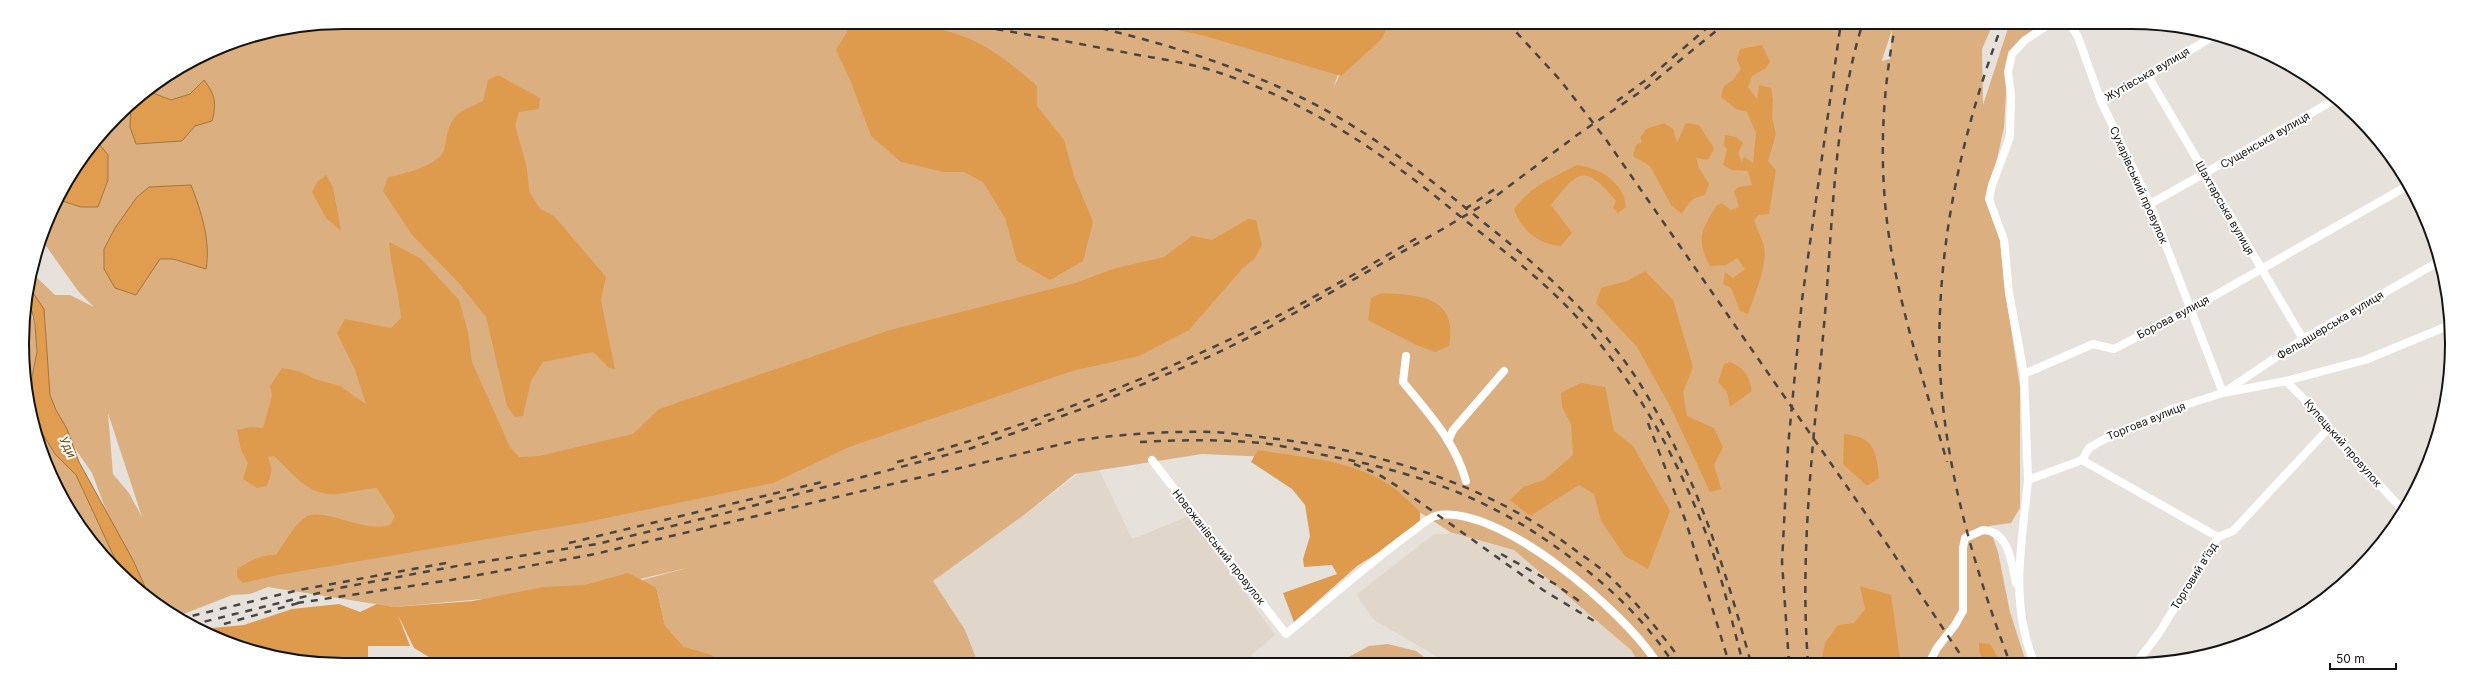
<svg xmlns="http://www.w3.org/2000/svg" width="2474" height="687" font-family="Inter,sans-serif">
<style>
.built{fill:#e1d6ca}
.green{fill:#dcaf80;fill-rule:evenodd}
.forest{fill:#de9b4e}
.water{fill:#e09d50;stroke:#a4743e}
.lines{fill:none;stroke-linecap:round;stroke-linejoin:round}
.street{stroke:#fff;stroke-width:8}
.rail{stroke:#484542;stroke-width:2.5;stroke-dasharray:7 7;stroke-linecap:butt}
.labels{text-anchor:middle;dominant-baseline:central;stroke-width:4;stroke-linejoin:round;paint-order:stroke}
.street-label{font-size:11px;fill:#171513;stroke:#fff}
.water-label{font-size:12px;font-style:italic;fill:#76490e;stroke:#fff}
.rim{fill:none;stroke:#171513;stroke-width:2}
</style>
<rect width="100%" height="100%" fill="#e7e1db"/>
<g class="built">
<polygon points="1095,461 1132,539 1189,516 1275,635 1241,664 972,664 976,658 931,579 1024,515"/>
<polygon points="1456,528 1514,550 1575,595 1631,650 1639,663 1448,663 1374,620 1356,595 1434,534 1446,534"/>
</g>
<g class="green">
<path d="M344,22H1169L1343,58L1334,87L1339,76L1382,39L1390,22H1994L1982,49L1983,105L2010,22H2043L2021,39L2008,60L2004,127L1989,196L1999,231L2007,303L2020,387V508L2011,523L1989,526L1998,552L2010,612L2026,662L1639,663L1631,650L1514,550L1450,532L1392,494L1271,457L1202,454L1075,474L1024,515L933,581L965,630L976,658L972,664H709L684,647L665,625L656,587L642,580L691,567L602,588L394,607L268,587L250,594L232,595L176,617L150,599L121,550L92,473L52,415L39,311L28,291L31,272L55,295H70L94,307L78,291L41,239L55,201L89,148L131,102L221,46L281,28ZM1892,30L1890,59L1882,61V60ZM108,413L142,517L129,493L113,474Z"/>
<polygon points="26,302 35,325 37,352 32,377 33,409 39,428 55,454 76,475 126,579 88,539 55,485 33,427 23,322"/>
<polygon points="1388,644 1416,651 1432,663 1320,664 1345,659 1369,646"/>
</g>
<g class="forest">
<polygon points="1142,22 1390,22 1382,39 1341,76 1205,36"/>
<path d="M883,24C905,27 930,26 951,32C984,41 1012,64 1037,86V106L1064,140L1074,176L1093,222L1083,261L1050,280L1017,261L1005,218L983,182L964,172H944L901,162L871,136L851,82L836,50L851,25Z"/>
<path d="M1762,45L1770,62L1766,68L1752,76L1748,87L1757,99L1759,85L1771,88L1773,100L1772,118L1776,134L1768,161L1776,170L1769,214L1759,215L1754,220C1756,227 1763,241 1764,246C1768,265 1754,296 1748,314L1740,311L1731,288L1723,284L1725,272L1733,278L1745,269L1737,258L1726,265L1710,266C1695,239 1702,230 1716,206L1722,203L1731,210L1739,207L1734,191L1738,187L1752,185L1748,171L1732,170L1723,165L1727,149L1724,146L1725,135L1736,137L1743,143L1738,153L1742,162L1744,157L1753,163L1756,133L1747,112L1736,109L1721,97L1724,86L1733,80L1741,69L1737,60L1740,49Z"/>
<path d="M498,75L540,98L539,109L519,112L515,125L527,168L529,191L540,209L554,216L606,277L601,300L615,369L609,368L593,352L543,362L531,381L523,416L515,417L507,406L486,317L458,282L412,235L383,191L388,177C402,175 439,165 444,150C447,139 447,125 456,116C463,109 475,105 483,101L488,80Z"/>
<path d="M1664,123L1673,129L1677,143L1686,123L1699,125L1714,148L1708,160L1696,158L1699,168L1709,184L1705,195C1692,197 1688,203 1682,214L1671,205L1650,166L1633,156L1636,145L1642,142L1640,138L1646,129Z"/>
<path d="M1577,165C1600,168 1624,182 1626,207L1618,213L1613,208L1616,201C1585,163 1578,170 1551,205L1572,233L1561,246C1539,245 1521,230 1514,209C1533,184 1551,179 1577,165Z"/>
<polygon points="326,175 333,187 341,231 326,218 312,192 317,182"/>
<path d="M1248,219L1256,220L1262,245L1255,258L1243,268L1189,330L1139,356L1072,371L849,447L773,483L587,522L278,575L243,583L237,577V569C250,561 261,554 276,555C284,544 293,527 304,518C322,505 363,534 390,525L395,516L377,488C364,489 351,492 338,494C309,497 293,474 274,456L268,457L272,470L267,486L257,488L243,479L248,463L241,450L237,430L250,427L263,428L272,396L270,386L282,368L298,371L318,380L340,386L366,404L355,370L337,333L345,319L391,328L401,318C399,292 391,268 389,242L420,258L459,300L468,332L472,362L510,447L519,457L539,456L633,434L659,409L890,330L1075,283L1116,268L1164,257L1192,236L1212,240Z"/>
<polygon points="1645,271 1673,300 1693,367 1683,392 1687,416 1714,428 1723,447 1714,465 1721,489 1710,492 1671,408 1637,347 1596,303 1601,288 1627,281"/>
<path d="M1381,293C1418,295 1459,296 1449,346L1435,352L1414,344L1368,320L1371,298Z"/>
<path d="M1730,362C1745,369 1749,375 1752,391L1730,407L1727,392L1718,382L1724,364Z"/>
<polygon points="1581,383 1605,387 1614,431 1633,446 1670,511 1648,569 1625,556 1601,521 1594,494 1579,485 1530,516 1510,500 1523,487 1544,480 1573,455 1571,424 1562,407 1561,393"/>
<path d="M1844,434C1875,437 1876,451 1879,478L1867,486L1843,464Z"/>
<path d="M1258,450C1299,457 1346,459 1383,481C1396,488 1409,501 1420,512V522L1397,541L1357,566L1294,622L1283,593L1337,574L1332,565L1304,567L1303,559L1310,536L1305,505L1292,489L1251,462Z"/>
<polygon points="628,573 656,587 665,625 684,647 712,655 717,664 442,665 414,648 398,615 410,646 368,646 368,665 343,665 281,659 202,629 244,625 292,609 339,604 360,612 377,604 394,607 473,601 544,587 585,585"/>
<polygon points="1860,586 1891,595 1900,658 1903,663 1821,663 1825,643 1838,625 1854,623 1865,609"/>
<polygon points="1979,643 1990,644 2001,663 1983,661 1979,651"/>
</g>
<g class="water">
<path d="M204,80C215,94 217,104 212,121L195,126L182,141L136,144L130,127L131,102L148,91L171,100L190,94Z"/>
<polygon points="96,140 108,155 108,180 98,207 81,207 56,199 89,148"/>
<path d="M191,185C201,211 211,241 206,269L173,259H160L136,295L115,288L104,269V249L115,228L137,197L149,187Z"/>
<polygon points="29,287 44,309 50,395 56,410 67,429 79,462 133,560 151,600 123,576 76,475 55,454 39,428 33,409 32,377 37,352 35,325 32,311 26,302"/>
</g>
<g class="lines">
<g class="street">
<polyline points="2069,22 2078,37 2101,101 2150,204 2223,393 2303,339 2440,261"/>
<polyline points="2148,76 2303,339"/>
<polyline points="2101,101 2148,76 2215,35"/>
<polyline points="2150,204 2336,99"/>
<path d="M1406,356L1403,382C1428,413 1455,441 1466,481"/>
<polyline points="2024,374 2009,293 2004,240 1989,199 1992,185 2010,137 2011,95 2008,72 2012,54 2025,40 2053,22"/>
<polyline points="2286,381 2324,419 2328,429 2399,506"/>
<polyline points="1449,439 1453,430 1504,371"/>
<path d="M1152,460L1286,634C1328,600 1369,563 1413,531C1419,527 1428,518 1435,516C1497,501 1626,613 1657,663"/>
<polyline points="2082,460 2218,537"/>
<polyline points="2028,480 2024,374 2093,344 2114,349 2191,309 2409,185"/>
<path d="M2034,662C2009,601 2022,545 2028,480L2082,460L2089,448L2101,441L2172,409L2223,393L2286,381L2365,360L2450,325"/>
<polyline points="2137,662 2159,633 2218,537 2233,531 2328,429"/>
<path d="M1929,663L1937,648L1955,625L1963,611V548L1965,538L1983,530C2009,531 2012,564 2016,583"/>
</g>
<g class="rail">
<path d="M955,22C1013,32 1071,42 1128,53C1159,59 1191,63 1220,73C1307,102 1380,151 1450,208C1484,236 1520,262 1552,292C1619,355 1667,436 1701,521C1720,566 1730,615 1743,663"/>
<path d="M1074,22C1150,39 1225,61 1296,95C1366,128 1428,177 1488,226C1546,272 1603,324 1642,387C1697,477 1723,562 1751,663"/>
<polyline points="1507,22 1561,81 1607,141 1891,550 1966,663"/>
<path d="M1896,22C1880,100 1878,182 1893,260C1906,329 1928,395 1947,462"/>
<path d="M2003,22C1968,115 1944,212 1940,312C1934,431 1968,552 2010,663"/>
<polyline points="1617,101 1650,77 1714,22"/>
<polyline points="1465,209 1498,187"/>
<polyline points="1648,423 1686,522 1729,663"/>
<path d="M1140,442C1180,440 1221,439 1261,443C1282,445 1303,451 1324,455C1422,473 1496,500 1575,561C1613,590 1647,623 1673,663"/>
<path d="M897,462C1024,428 1146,381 1264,323C1318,296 1370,265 1422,235"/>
<polyline points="1354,464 1378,474 1400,488 1543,590 1599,624"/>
<polyline points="569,543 822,482"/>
<polyline points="1501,554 1555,584 1579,601"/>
<path d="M297,603L451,580L595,554L1079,440C1124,434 1169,431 1215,432C1233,433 1251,436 1269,438C1379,451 1486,483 1575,550C1586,558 1598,566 1608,575C1636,601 1660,632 1683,663"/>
<polyline points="179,619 299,590 451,562"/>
<polyline points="224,624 302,602"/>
<polyline points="191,625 339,588 462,565 597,544 718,515 969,449 1093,405 1213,355 1268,328 1441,230 1488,202 1577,135 1646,88 1727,22"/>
<polyline points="1789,663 1782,562 1788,447 1802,300 1841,22"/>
<path d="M1808,663C1799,546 1815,430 1825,314C1833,217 1834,115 1863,22"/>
</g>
</g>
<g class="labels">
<g class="street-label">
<text transform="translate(2147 74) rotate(-30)">Жутівська вулиця</text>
<text transform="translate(2265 140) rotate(-30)">Сущенська вулиця</text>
<text transform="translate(2139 185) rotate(66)">Сухарівський провулок</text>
<text transform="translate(2225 208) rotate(60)">Шахтарська вулиця</text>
<text transform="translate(2173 317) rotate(-28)">Борова вулиця</text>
<text transform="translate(2330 325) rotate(-31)">Фельдшерська вулиця</text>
<text transform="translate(2146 421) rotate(-22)">Торгова вулиця</text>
<text transform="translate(2343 443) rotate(49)">Купецький провулок</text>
<text transform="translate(1219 547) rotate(52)">Новожанівський провулок</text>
<text transform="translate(2194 576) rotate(-58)">Торговий в’їзд</text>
</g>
<g class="water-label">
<text transform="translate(68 447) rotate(64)">Уди</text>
</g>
</g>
<path d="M0 0H2474V687H0ZM343 29H2131A314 314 0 0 1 2445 343V344A314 314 0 0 1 2131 658H343A314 314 0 0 1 29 344V343A314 314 0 0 1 343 29Z" fill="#fff" fill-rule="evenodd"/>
<path class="rim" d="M343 29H2131A314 314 0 0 1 2445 343V344A314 314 0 0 1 2131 658H343A314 314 0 0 1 29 344V343A314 314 0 0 1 343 29Z"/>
<path d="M2330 663v6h66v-6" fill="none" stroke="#171513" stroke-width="2"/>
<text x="2336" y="663" font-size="12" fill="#171513" stroke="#ffffff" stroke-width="3" paint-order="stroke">50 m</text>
</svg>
